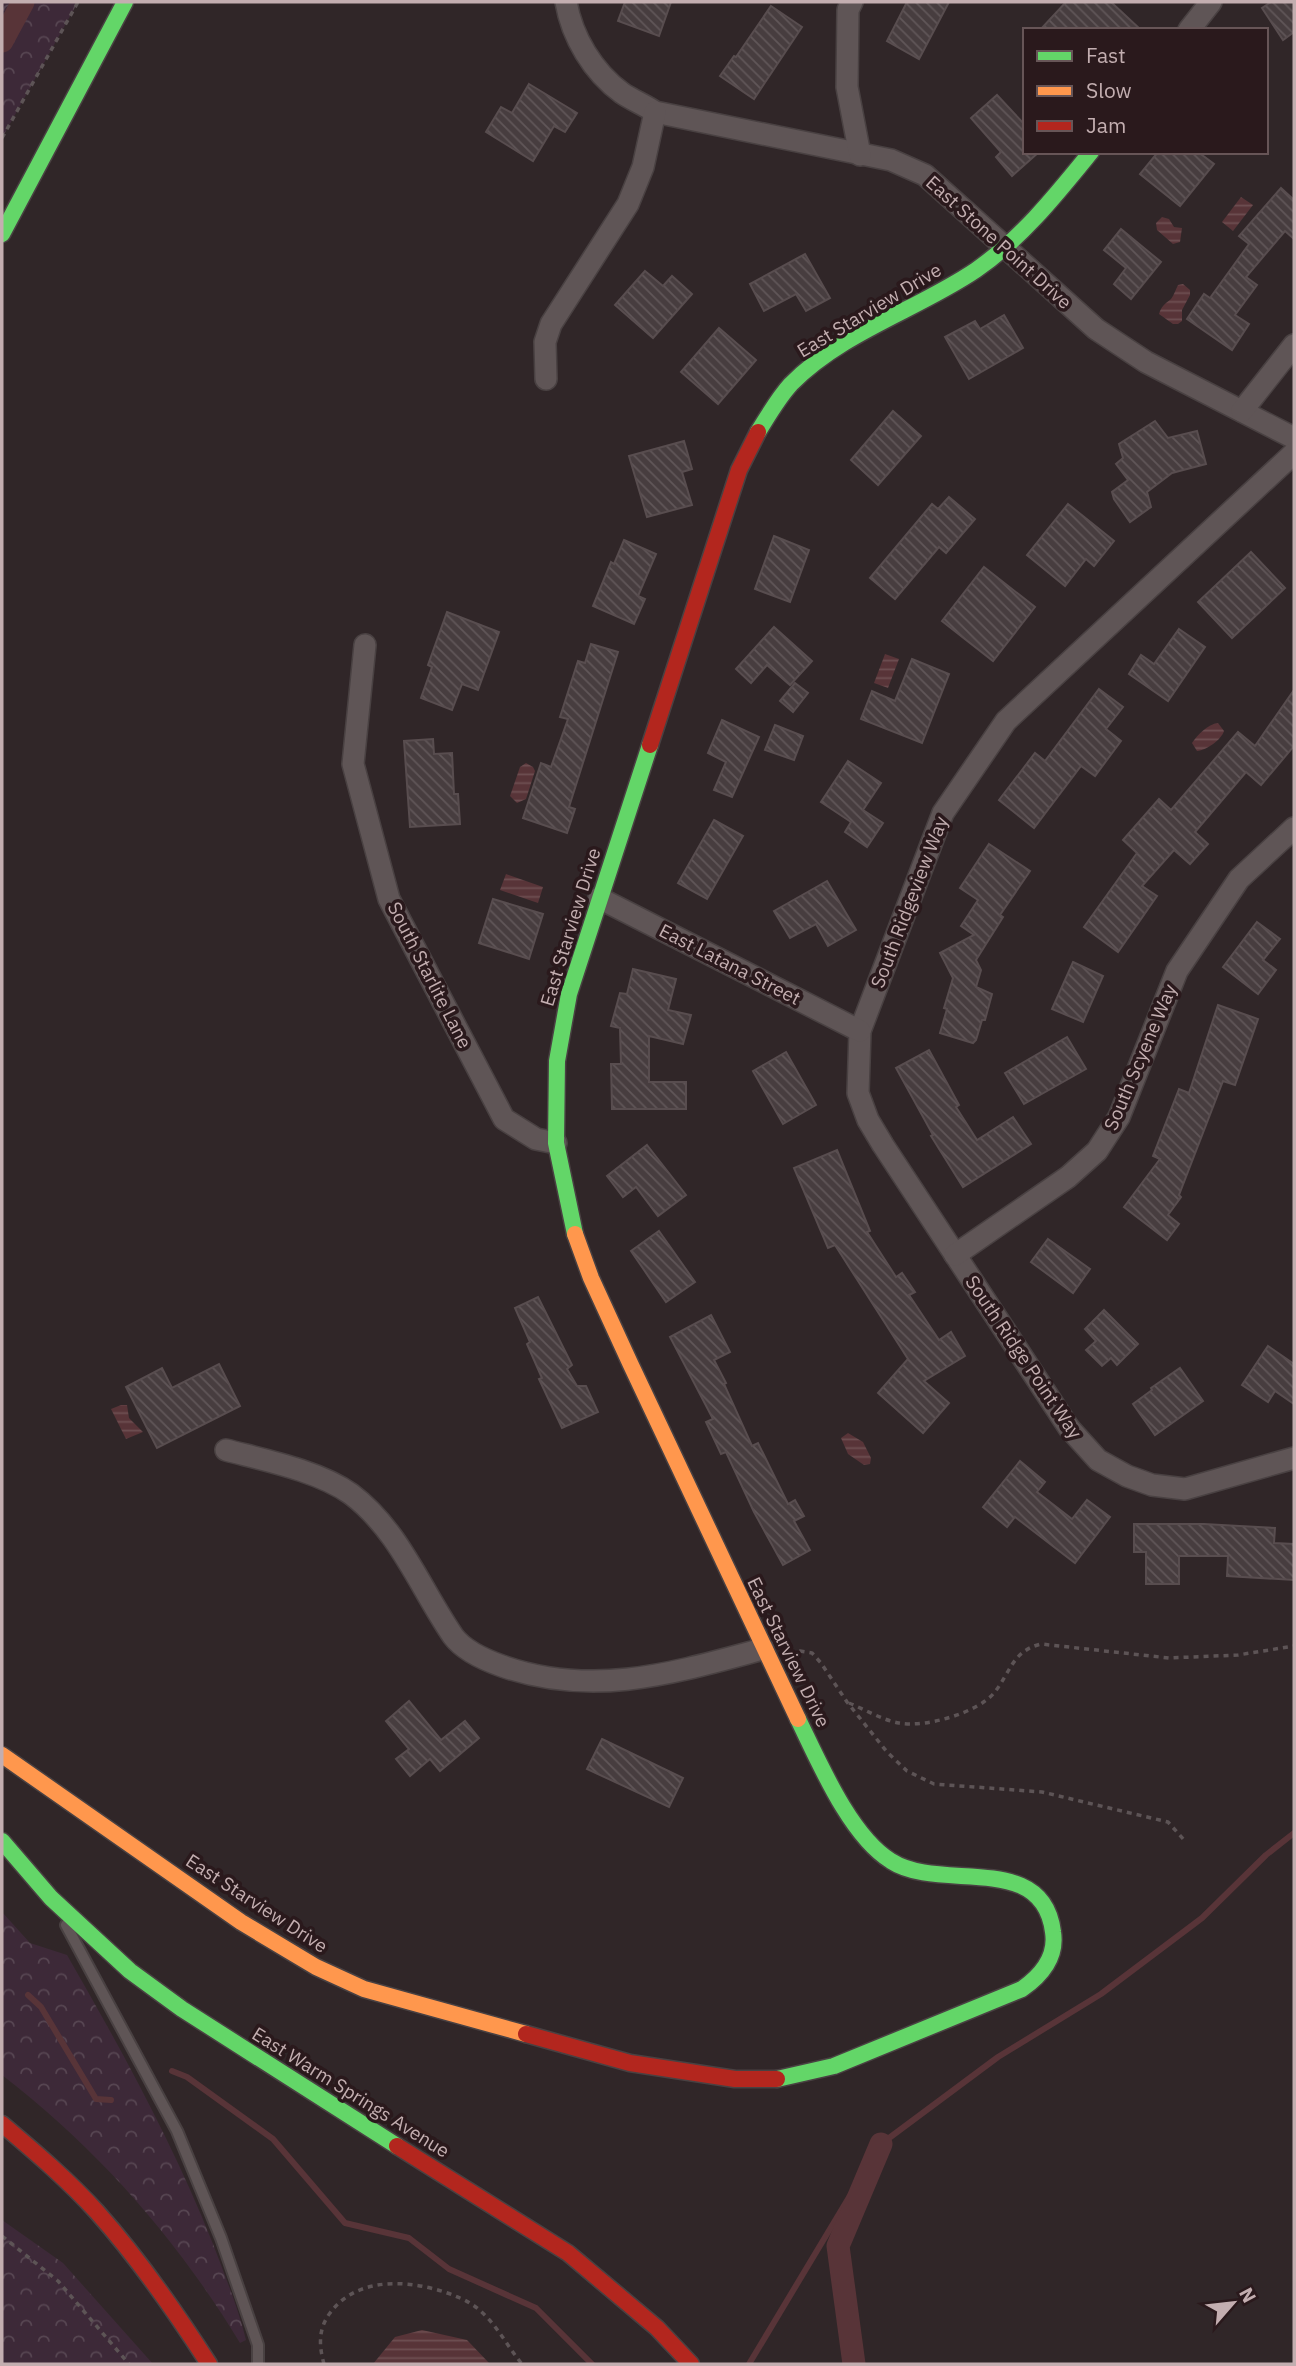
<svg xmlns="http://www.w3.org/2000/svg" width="1296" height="2366" font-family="'IBM Plex Sans',sans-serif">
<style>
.forest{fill:url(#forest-crowns)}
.water{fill:url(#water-rules)}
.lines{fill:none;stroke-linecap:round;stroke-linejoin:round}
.stream{stroke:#583438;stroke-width:6}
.canal{stroke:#583438;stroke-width:23}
.building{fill:url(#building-back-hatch);stroke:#584d4f;stroke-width:2}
.lane-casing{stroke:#494142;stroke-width:14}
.street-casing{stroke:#494142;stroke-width:24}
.fast-casing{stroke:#494142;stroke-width:19}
.slow-casing{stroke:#494142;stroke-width:19}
.jam-casing{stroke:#494142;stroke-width:19}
.path{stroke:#5d5456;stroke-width:3.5;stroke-dasharray:5 5;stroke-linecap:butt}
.lane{stroke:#5f5556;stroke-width:10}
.street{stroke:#5f5556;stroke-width:21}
.fast{stroke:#63d668;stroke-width:16}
.slow{stroke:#ff974d;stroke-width:16}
.jam{stroke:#b3261e;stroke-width:16}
.labels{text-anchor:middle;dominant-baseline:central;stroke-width:7;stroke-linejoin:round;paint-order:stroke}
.street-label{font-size:19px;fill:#c3aeb0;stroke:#2a191c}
</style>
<defs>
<pattern id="forest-crowns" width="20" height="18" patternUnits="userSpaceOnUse" patternTransform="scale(1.75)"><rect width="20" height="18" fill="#3d2938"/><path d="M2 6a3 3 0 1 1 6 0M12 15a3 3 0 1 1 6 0" fill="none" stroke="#574652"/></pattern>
<pattern id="water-rules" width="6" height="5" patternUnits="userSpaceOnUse" patternTransform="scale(1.75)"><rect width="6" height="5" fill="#583438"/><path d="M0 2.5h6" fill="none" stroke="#6e4f52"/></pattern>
<pattern id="building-back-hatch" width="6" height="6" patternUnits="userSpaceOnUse" patternTransform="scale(1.75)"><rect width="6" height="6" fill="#473d3f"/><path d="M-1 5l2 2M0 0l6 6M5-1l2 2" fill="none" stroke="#605658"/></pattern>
</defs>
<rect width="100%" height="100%" fill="#302628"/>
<g class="forest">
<polygon points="2,2 78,2 2,138"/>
<path d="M2,1912L30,1943L67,1955C121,2049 173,2143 213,2244C225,2276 238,2307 246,2340L240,2343C177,2239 98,2149 2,2075Z"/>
<polygon points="2,2220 63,2263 153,2364 2,2364"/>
</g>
<g class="water">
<polygon points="1241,197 1253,205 1233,231 1222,222"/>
<polygon points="1162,217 1169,219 1174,227 1182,228 1180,242 1173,244 1157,230 1156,223"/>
<path d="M1183,284L1190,290V295L1182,310V321L1178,324H1173L1159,314C1162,305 1164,305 1171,299C1174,295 1176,289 1178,285Z"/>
<polygon points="885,654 899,659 888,688 874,683"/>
<path d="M1218,723L1224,731C1221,740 1207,750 1197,751L1192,743C1197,735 1208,724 1218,723Z"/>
<polygon points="526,763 533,767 535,771 526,799 517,803 510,796 520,767"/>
<polygon points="506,874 543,887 538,903 500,890"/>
<polygon points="121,1405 127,1405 129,1418 143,1432 126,1439 111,1409"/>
<polygon points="848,1433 863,1442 871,1458 870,1464 864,1465 848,1454 841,1438"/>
<polygon points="422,2330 467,2340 490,2364 373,2364 395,2337"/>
</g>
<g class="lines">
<g class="stream">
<polyline points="28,1995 41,2007 96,2099 111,2100"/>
<polyline points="172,2071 187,2077 273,2139 345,2223 409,2238 449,2269 536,2308 592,2364"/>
<polyline points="749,2364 881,2144 998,2057 1101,1994 1202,1918 1266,1855 1294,1833"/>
</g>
<g class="canal">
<polyline points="2,41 23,2"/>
<polyline points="854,2364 838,2246 881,2144"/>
</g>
</g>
<g class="building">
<polygon points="625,2 671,2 659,36 618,21"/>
<polygon points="907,2 949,2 919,59 887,41"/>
<polygon points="1066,2 1111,2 1141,30 1040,30"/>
<polygon points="1271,2 1294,2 1294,32 1283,40 1262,8"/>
<polygon points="771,6 802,27 754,99 720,76 734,56 736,57"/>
<polygon points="529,84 577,113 565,132 554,126 533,161 486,132 501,107 512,113"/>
<polygon points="997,95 1025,125 1025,152 1039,152 1012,176 996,157 1001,152 971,118"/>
<polygon points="1158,152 1198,152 1214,164 1180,206 1140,174"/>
<polygon points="1281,188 1294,200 1294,239 1285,231 1246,277 1257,285 1235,315 1249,324 1232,350 1187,319 1204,294 1210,298 1249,244 1239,236"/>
<polygon points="1121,229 1161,262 1131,299 1114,284 1126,268 1104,250"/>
<polygon points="805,254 830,298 806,311 796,294 764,311 750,284"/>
<polygon points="645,271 663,286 672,276 692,294 653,338 615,305"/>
<polygon points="1004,315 1023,348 969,379 945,337 975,321 980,329"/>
<polygon points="719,328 756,360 718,404 681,372"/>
<polygon points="893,411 921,436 878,485 851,460"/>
<polygon points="1155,421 1168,438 1197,431 1206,464 1172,473 1147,492 1151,507 1130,522 1114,499 1112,492 1128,480 1116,464 1123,458 1119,444"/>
<polygon points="684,441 692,469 682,472 692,505 647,517 629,456"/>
<polygon points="949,497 975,519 946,553 939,547 895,599 870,578 932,504 938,509"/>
<polygon points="1068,504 1114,541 1094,566 1086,559 1065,586 1027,555"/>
<polygon points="774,536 809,550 790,602 755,589"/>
<polygon points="624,540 656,554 638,596 645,599 634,624 593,606 611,562 614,564"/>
<polygon points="1251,552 1285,588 1232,638 1198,602"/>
<polygon points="984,567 1035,607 993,661 942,621"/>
<polygon points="447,612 499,632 478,690 462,684 452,710 421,698 432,667 428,665"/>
<polygon points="774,627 812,661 790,685 767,665 751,683 736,669"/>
<polygon points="1179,629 1205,647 1168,701 1129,674 1141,655 1154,664"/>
<polygon points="591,644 618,652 569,807 575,809 567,833 523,818 541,763 551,767 568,719 560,717 578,661 585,663"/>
<polygon points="912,659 949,674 922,743 861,719 872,691 895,701"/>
<polygon points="795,683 808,693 793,712 780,701"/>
<polygon points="1099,689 1123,707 1106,729 1121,741 1095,776 1081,766 1034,828 999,800 1035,753 1045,761"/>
<polygon points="1294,690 1294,746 1261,785 1246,772 1195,832 1208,844 1190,864 1174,850 1142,886 1157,896 1118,952 1084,927 1137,853 1123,840 1159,799 1171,810 1238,732 1255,746"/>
<polygon points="722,720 759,737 732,797 714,790 726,762 708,753"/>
<polygon points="775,725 803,736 794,760 765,750"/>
<polygon points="433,739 434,754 452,753 454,794 458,794 460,824 410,827 404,741"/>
<polygon points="848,761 881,783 863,810 883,823 867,847 845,832 851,822 821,802"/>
<polygon points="714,820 743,836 707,899 678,883"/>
<polygon points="989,844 1030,871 1000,915 1003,917 976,960 981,970 976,987 992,994 985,1020 982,1020 976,1040 973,1043 940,1033 947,1009 944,1008 953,978 940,953 974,935 961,926 978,900 960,888"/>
<polygon points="827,881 856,930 828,946 816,924 790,938 774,911"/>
<polygon points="493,899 543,914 529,959 479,943"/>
<polygon points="1257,922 1280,939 1263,960 1276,970 1258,994 1223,967"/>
<polygon points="1073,962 1103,976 1083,1022 1052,1009"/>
<polygon points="633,969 676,979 668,1010 691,1015 683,1044 649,1036 649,1082 686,1082 686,1109 612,1109 611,1064 621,1064 620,1028 611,1026 620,993 627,994"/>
<polygon points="1218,1005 1258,1019 1235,1085 1223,1081 1179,1195 1181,1197 1168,1215 1179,1224 1167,1240 1124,1207 1160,1159 1153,1156 1179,1089 1189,1093"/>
<polygon points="1067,1037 1086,1069 1024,1104 1005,1073"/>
<polygon points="929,1050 959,1105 956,1107 977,1140 1013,1117 1031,1144 963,1187 931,1136 933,1135 896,1068"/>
<polygon points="786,1052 816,1105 783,1124 753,1071"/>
<polygon points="647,1145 686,1195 658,1216 636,1187 623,1197 607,1176"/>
<polygon points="837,1150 870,1231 867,1232 896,1277 902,1273 915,1292 909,1295 939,1340 951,1332 965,1356 924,1381 949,1403 923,1433 878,1393 908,1359 835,1245 828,1248 794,1168"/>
<polygon points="659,1231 695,1282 666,1302 631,1251"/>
<polygon points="1048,1239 1090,1269 1073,1293 1031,1262"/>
<polygon points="538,1297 572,1365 567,1369 577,1386 586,1386 598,1412 562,1428 539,1379 542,1378 527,1344 530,1342 515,1308"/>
<polygon points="1104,1310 1138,1344 1117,1365 1111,1358 1102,1366 1086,1350 1096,1341 1085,1329"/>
<polygon points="711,1315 730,1352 714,1360 726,1383 724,1384 752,1446 758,1443 788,1504 795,1500 804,1516 794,1521 810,1550 783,1565 754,1512 726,1452 721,1454 706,1422 713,1419 670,1337"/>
<polygon points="1268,1346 1294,1364 1294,1404 1275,1391 1268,1402 1242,1385"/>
<polygon points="219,1364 240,1406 157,1448 126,1387 162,1368 172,1388"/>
<polygon points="1180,1368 1203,1401 1155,1435 1133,1404 1152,1390 1151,1388"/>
<polygon points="1020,1461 1045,1482 1037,1492 1072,1519 1087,1500 1110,1517 1075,1563 1015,1517 1007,1527 983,1507"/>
<polygon points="1134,1524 1204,1524 1275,1528 1274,1543 1294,1544 1294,1580 1227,1576 1228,1556 1179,1556 1179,1584 1146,1584 1146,1552 1134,1552"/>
<polygon points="409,1701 441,1740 465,1721 479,1738 440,1771 430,1759 410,1776 396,1759 409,1749 386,1721"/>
<polygon points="602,1739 683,1778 669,1807 587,1769"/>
</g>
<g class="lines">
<defs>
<polyline id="lane" points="66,1925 177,2131 221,2238 258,2345 258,2364"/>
<g id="street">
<path d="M566,2C572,37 593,72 622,93C632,100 645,105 655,112L891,160L925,175L1096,329L1146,362L1294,438"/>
<polyline points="852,2 848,10 847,87 860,155"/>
<polyline points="1189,30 1211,2"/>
<polyline points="546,379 545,342 551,324 628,204 643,167 655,112"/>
<polyline points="1242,411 1294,345"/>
<polyline points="1294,453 1006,721 943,813 860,1031 858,1093 868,1120 883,1145 1069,1428 1098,1460 1127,1476 1152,1485 1185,1489 1294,1458"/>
<polyline points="365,645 353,764 389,899 504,1119 536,1139 556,1143"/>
<polyline points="599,898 860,1031"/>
<polyline points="955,1255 1068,1177 1097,1151 1119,1117 1177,971 1239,879 1294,828"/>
<path d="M226,1450C264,1460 319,1471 351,1494C399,1530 420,1588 453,1636C464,1651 485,1660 502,1666C593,1698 674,1673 763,1649"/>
</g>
<g id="fast">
<polyline points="2,234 125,2"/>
<path d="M758,432C768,416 778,398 791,384C842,332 917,310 976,270C1022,238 1056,195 1091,152"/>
<polyline points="575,1234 556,1143 557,1061 569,994 650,745"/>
<polyline points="2,1841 51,1898 130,1971 182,2009 397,2146"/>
<path d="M777,2079L834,2066L1022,1989C1042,1975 1057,1957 1053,1932C1043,1850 940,1893 891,1861C850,1836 819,1762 798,1719"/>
</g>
<g id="slow">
<polyline points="575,1234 591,1278 630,1363 798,1719"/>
<polyline points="2,1755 241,1922 316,1967 364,1989 526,2034"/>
</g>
<g id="jam">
<polyline points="650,745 739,470 758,432"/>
<polyline points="526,2034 630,2063 735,2079 777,2079"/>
<path d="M2,2124C35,2152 68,2180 97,2212C139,2259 175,2311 209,2364"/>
<polyline points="397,2146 568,2253 657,2328 691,2364"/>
</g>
</defs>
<use href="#lane" class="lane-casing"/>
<use href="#street" class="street-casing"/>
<use href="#fast" class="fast-casing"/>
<use href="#slow" class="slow-casing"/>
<use href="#jam" class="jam-casing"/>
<g class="path">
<polyline points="2,138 78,2"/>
<polyline points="790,1654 800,1651 812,1653 821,1663 847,1702 887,1752 907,1771 934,1784 1042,1792 1168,1822 1185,1841"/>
<path d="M849,1703C864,1709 882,1720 899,1723C925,1728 977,1713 994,1693C1011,1672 1012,1651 1041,1644L1169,1658L1238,1655L1294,1646"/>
<polyline points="2,2236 58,2281 129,2364"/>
<path d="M324,2364C319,2346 318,2329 330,2313C359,2273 419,2280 460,2298C491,2311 502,2340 522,2364"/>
</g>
<use href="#lane" class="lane"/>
<use href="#street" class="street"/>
<use href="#fast" class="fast"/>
<use href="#slow" class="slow"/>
<use href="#jam" class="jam"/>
</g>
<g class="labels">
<g class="street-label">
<text transform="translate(999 242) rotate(42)">East Stone Point Drive</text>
<text transform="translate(869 310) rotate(-31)">East Starview Drive</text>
<text transform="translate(909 902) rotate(-69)">South Ridgeview Way</text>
<text transform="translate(570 927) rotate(-73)">East Starview Drive</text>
<text transform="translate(730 964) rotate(27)">East Latana Street</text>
<text transform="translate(430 975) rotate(63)">South Starlite Lane</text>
<text transform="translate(1140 1057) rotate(-67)">South Scyene Way</text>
<text transform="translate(1024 1357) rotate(56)">South Ridge Point Way</text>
<text transform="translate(789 1652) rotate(64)">East Starview Drive</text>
<text transform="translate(257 1903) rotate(33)">East Starview Drive</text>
<text transform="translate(351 2092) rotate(32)">East Warm Springs Avenue</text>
</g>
</g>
<rect width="1296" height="2366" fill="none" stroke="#c3aeb0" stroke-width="7"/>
<rect x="1023" y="28" width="245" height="126" fill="#2a191c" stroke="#675557" stroke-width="2"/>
<rect x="1037" y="51" width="35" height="10" fill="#63d668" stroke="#675557" stroke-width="2"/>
<text x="1086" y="63" font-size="21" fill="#c3aeb0">Fast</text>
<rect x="1037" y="86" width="35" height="10" fill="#ff974d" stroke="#675557" stroke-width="2"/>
<text x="1086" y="98" font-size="21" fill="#c3aeb0">Slow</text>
<rect x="1037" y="121" width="35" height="10" fill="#b3261e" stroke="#675557" stroke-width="2"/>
<text x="1086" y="133" font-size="21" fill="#c3aeb0">Jam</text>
<g transform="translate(1233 2303) rotate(62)" stroke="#2a191c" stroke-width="5" paint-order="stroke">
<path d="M0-5L12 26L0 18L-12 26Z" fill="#c3aeb0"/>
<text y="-10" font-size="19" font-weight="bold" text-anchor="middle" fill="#c3aeb0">N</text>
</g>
</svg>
